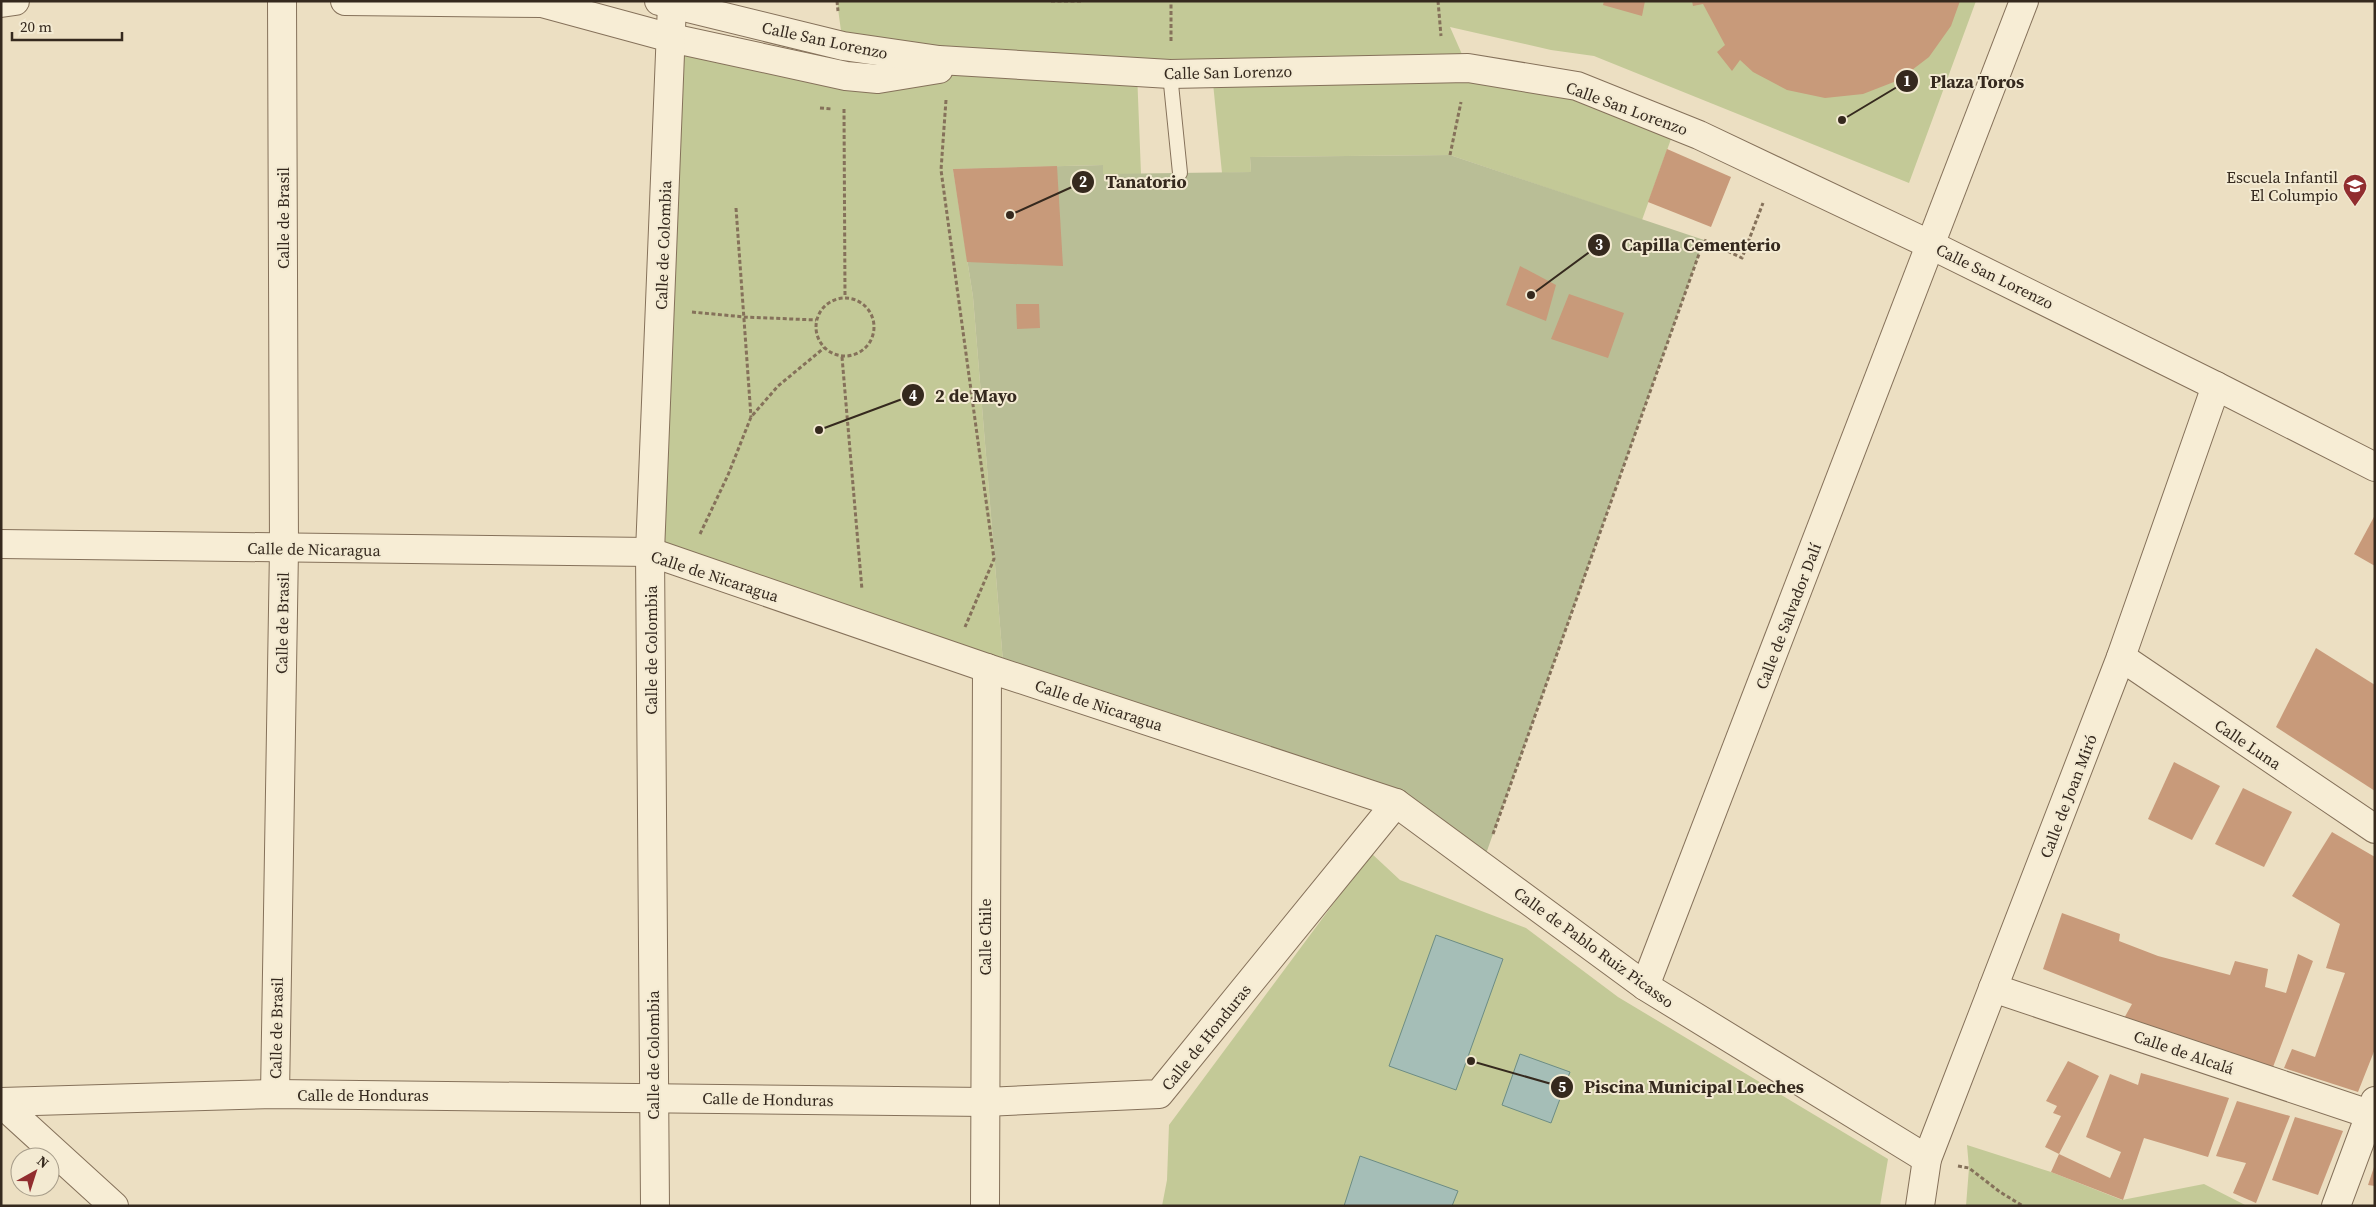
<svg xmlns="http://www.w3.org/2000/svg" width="2376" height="1207" font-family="'Source Serif 4',serif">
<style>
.green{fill:#c3c997}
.cemetery{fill:#b9be96}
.water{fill:#a5beb7;stroke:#6c8c84}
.building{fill:#c89a7a}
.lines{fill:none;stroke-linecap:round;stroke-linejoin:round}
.lane-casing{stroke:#85715a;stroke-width:16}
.street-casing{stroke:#85715a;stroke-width:30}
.path{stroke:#85715a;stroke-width:3;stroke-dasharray:4 2.5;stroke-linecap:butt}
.lane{stroke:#f7edd5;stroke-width:14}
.street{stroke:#f7edd5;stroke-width:28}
.labels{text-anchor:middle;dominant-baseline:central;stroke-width:4;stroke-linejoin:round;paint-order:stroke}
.street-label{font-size:16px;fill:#35291e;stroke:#f3ead2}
.poi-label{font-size:16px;fill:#35291e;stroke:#f3ead2;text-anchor:end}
.leader{fill:none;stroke:#35291e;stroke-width:2}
.callout-dot{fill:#35291e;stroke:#f3ead2;stroke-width:2}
.mark-label{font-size:15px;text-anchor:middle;font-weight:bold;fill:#fff}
.callout-label{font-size:18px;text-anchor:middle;font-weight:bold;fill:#35291e;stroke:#f3ead2;stroke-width:4;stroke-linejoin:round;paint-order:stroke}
</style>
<rect width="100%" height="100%" fill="#ecdfc2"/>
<g class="green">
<polygon points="837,1 1976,1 1909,183 1594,56 1551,50 1450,27 1468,68 1676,125 1642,220 1450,155 1250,157 1251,172 1222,173 1212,73 1137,72 1141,174 1103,174 1102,165 953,169 973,297 1004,674 650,552 671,38 819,70 977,63 843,46"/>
<polygon points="1371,853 1400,880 1526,928 1618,997 1888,1159 1880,1206 1162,1206 1167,1180 1169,1125"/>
<polygon points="1967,1145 2051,1172 2122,1200 2204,1184 2247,1206 1966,1206 1969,1168"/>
</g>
<polygon class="cemetery" points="1450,155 1704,240 1482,865 1396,803 1004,674 973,297 953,169 1103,165 1103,174 1251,172 1250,157"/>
<g class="water">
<polygon points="1436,935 1503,959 1456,1090 1389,1066"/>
<polygon points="1520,1054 1570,1072 1551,1123 1502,1105"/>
<polygon points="1360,1156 1458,1191 1452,1206 1344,1206"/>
</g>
<g class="building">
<polygon points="1604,1 1645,1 1642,16 1603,5"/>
<polygon points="1692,1 1960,1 1951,26 1929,57 1899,80 1863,94 1825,98 1787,90 1753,72 1740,60 1732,71 1717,52 1725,45 1703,4 1693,6"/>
<polygon points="1667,149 1731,177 1711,227 1648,202"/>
<polygon points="1057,166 1063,266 967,262 953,169"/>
<polygon points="1520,266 1556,285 1546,321 1506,305"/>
<polygon points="1569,294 1624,313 1608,358 1551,339"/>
<polygon points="1016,304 1039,304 1040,328 1017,329"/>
<polygon points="2375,515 2375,566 2354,554"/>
<polygon points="2316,648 2375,685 2375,791 2276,727"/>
<polygon points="2174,762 2220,786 2192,840 2148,819"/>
<polygon points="2243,788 2292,812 2264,867 2215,844"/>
<polygon points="2332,832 2375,857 2375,1049 2358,1092 2284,1068 2292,1049 2315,1057 2345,973 2326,968 2340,924 2292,896"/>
<polygon points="2062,913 2120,934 2119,941 2158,956 2230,975 2235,961 2268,969 2265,987 2286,993 2298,954 2313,961 2273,1067 2122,1022 2132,1004 2043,969"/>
<polygon points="2068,1061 2099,1076 2059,1154 2045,1147 2061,1116 2053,1113 2057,1106 2046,1101"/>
<polygon points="2141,1073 2229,1098 2208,1157 2144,1138 2123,1200 2051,1172 2059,1154 2110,1178 2121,1152 2086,1137 2110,1074 2138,1085"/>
<polygon points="2237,1101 2290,1116 2256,1203 2233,1193 2246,1163 2216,1156"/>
<polygon points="2295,1117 2343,1131 2318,1195 2272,1180"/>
<polygon points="2374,1167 2375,1167 2375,1186 2368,1185"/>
</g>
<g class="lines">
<defs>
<polyline id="lane" points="1170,74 1180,173"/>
<g id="street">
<polyline points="345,1 542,3 671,38 846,76 878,79 939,69"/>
<polyline points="659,1 843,46 939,60 1170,74 1468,68 1577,86 1699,135 1931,245 2216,386 2375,467"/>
<polyline points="1,3 15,1"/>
<polyline points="1,544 650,552 987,668 1396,803 1645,986 1927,1159"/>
<polyline points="2121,657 2375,829"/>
<polyline points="1645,986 2024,1"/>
<polyline points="1993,988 2375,1116"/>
<polyline points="275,1094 284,549 282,1"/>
<polyline points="1,1102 275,1094 985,1102 1159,1094 1396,803"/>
<polyline points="1,1103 114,1206"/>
<polyline points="655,1206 650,552 672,4"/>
<polyline points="985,1206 987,668"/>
<polyline points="1920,1206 1927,1159 2121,657 2216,386"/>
<polyline points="2336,1206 2375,1101"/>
</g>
</defs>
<use href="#lane" class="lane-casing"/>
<use href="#street" class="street-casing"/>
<g class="path">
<polyline points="837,1 838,11"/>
<polyline points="1051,1 1082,1"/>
<polyline points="1438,1 1441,36"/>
<polyline points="1171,41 1171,1"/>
<polyline points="946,100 941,170 994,559 965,627"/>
<polyline points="820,108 832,109"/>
<polyline points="844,109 845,297"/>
<polyline points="1450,155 1461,102"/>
<polyline points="736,208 751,417"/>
<circle cx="845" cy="327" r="29"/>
<polyline points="692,312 744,317 816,320"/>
<polyline points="842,357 862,590"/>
<polyline points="700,534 728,475 751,417 778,386 824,348"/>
<polyline points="1493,834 1704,240 1742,258 1763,203"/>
<polyline points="1958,1166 1969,1168 2000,1192 2023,1206"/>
</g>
<use href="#lane" class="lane"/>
<use href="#street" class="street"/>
</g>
<defs>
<symbol id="school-pin" viewBox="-11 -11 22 30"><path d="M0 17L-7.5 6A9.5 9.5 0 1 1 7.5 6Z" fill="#912d2f" stroke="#f3ead2"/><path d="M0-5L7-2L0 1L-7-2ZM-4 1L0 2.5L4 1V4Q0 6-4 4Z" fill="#fff"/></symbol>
</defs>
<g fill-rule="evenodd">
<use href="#school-pin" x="2341" y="172" width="28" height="38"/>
</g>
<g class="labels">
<g class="street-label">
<text transform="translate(825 40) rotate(12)">Calle San Lorenzo</text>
<text transform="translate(1228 72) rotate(-1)">Calle San Lorenzo</text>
<text transform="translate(1627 108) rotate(20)">Calle San Lorenzo</text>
<text transform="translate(283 218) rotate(-90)">Calle de Brasil</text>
<text transform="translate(663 245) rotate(-88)">Calle de Colombia</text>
<text transform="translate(1995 276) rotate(26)">Calle San Lorenzo</text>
<text transform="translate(314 549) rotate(1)">Calle de Nicaragua</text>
<text transform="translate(715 576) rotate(18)">Calle de Nicaragua</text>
<text transform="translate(1788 616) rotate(-69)">Calle de Salvador Dalí</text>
<text transform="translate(282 623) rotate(-89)">Calle de Brasil</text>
<text transform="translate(651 650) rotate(-90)">Calle de Colombia</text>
<text transform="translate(1099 705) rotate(18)">Calle de Nicaragua</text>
<text transform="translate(2248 744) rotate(34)">Calle Luna</text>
<text transform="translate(2068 796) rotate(-69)">Calle de Joan Miró</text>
<text transform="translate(985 937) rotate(-90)">Calle Chile</text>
<text transform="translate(1594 947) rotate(36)">Calle de Pablo Ruiz Picasso</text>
<text transform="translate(276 1028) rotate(-89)">Calle de Brasil</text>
<text transform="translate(1206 1037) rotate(-51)">Calle de Honduras</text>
<text transform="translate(2184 1052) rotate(19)">Calle de Alcalá</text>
<text transform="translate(653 1055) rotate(-90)">Calle de Colombia</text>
<text x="363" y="1095">Calle de Honduras</text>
<text transform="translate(768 1099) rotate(1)">Calle de Honduras</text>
</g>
<g class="poi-label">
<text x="2338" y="177">Escuela Infantil<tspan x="2338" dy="18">El Columpio</tspan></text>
</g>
</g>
<path class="leader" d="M1842 120L1907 81M1010 215L1083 182M1531 295L1599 245M819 430L913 395M1471 1061L1562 1087"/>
<g class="callout-dot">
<circle cx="1842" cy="120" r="5"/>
<circle cx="1010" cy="215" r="5"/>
<circle cx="1531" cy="295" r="5"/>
<circle cx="819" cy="430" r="5"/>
<circle cx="1471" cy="1061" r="5"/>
<circle cx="1907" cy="81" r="12"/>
<circle cx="1083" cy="182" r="12"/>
<circle cx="1599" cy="245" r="12"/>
<circle cx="913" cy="395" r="12"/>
<circle cx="1562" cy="1087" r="12"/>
</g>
<g class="mark-label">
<text x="1907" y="86">1</text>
<text x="1083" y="187">2</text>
<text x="1599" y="250">3</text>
<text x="913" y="401">4</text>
<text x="1562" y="1092">5</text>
</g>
<g class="callout-label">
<text x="1977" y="88">Plaza Toros</text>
<text x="1146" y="188">Tanatorio</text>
<text x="1701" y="251">Capilla Cementerio</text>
<text x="976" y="402">2 de Mayo</text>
<text x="1694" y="1093">Piscina Municipal Loeches</text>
</g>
<rect width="2376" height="1207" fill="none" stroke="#35291e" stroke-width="5"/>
<g transform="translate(35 1172) rotate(39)"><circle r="24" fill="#f3ead2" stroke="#a79d8a"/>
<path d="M0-4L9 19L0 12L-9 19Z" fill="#912d2f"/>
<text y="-8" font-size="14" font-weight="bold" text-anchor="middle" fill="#35291e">N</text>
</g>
<path d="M12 32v8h110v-8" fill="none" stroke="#35291e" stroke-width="2.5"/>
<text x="20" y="32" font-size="15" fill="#35291e" stroke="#f3ead2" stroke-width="4" paint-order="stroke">20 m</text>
</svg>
